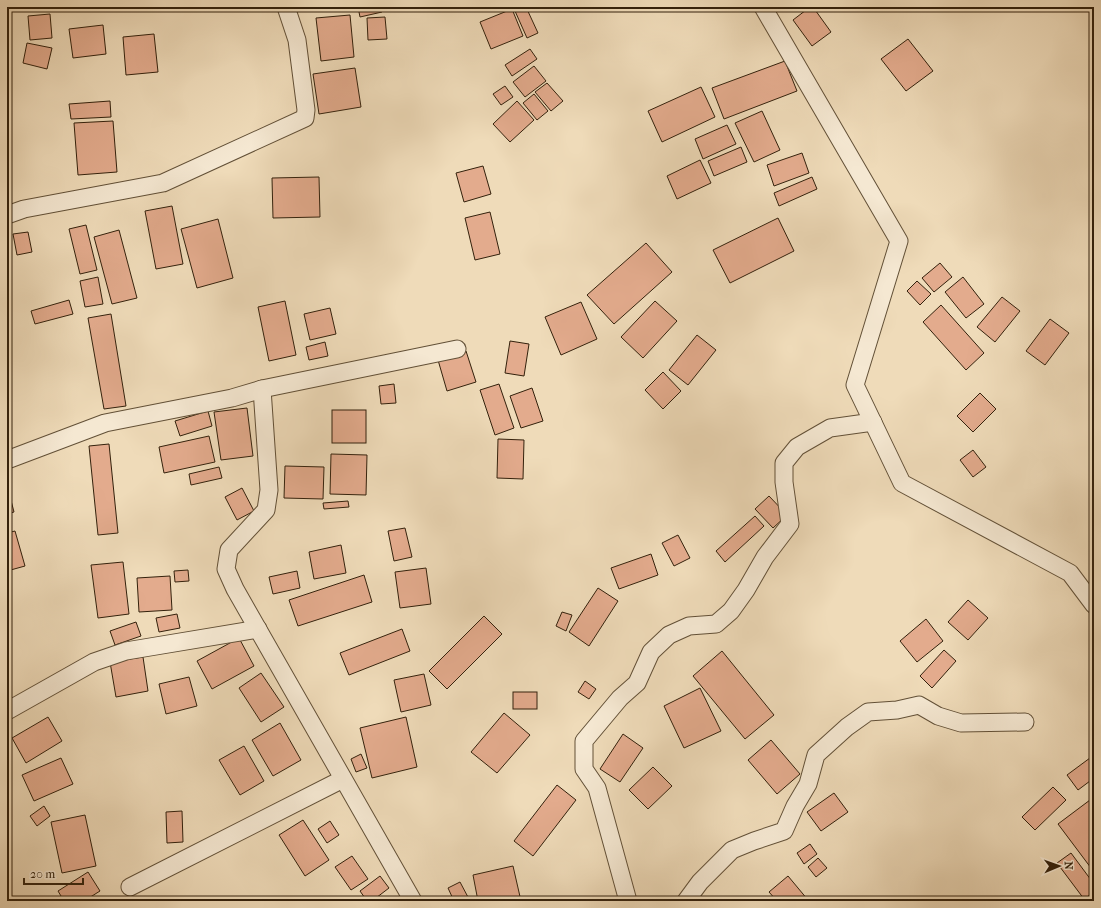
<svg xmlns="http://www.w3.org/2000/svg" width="1101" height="908" font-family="'IM FELL French Canon',serif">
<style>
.building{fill:#e3ab8d;stroke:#33210c}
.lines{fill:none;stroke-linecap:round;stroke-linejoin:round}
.minor-casing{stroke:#625037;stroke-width:19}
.minor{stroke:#f5e8d2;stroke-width:17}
</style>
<rect width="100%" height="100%" fill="#efdbb9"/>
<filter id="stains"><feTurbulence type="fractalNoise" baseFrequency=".005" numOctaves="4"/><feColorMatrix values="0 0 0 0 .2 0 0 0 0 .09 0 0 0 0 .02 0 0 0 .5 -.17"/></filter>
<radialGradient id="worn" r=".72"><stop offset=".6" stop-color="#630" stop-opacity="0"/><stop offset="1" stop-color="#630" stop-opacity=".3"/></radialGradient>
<g class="building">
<polygon points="358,7 381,7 382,12 360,17"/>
<polygon points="524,7 526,7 538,33 527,38 515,11"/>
<polygon points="810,7 813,7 831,32 812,46 793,20"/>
<polygon points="512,9 523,36 491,49 480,22"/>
<polygon points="50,14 52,38 30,40 28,16"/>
<polygon points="350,15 354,57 321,61 316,18"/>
<polygon points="385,17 387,39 368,40 367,18"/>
<polygon points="103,25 106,54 73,58 69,29"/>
<polygon points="154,34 158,72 126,75 123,37"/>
<polygon points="908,39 933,71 906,91 881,59"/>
<polygon points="27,43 52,48 47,69 23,63"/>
<polygon points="530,49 537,59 512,76 505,65"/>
<polygon points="785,61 797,91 724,119 712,88"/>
<polygon points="534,66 546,81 525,97 513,82"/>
<polygon points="355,68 361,107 319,114 313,74"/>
<polygon points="547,83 563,101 551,111 535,92"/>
<polygon points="505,86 513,97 501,105 493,94"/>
<polygon points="701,87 715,117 662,142 648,111"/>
<polygon points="534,94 548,111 537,120 523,103"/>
<polygon points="110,101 111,117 71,119 69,104"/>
<polygon points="517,101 534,120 510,142 493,124"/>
<polygon points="762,111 780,150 754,162 735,123"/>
<polygon points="113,121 117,172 78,175 74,123"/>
<polygon points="727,125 736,144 703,159 695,139"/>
<polygon points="741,147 747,162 714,176 708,161"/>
<polygon points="802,153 809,173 774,186 767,165"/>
<polygon points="700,160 711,183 677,199 667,176"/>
<polygon points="483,166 491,194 464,202 456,173"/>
<polygon points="319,177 320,217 273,218 272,178"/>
<polygon points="812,177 817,189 779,206 774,193"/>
<polygon points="172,206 183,264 156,269 145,211"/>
<polygon points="490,212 500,254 475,260 465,218"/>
<polygon points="778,218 794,251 730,283 713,250"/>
<polygon points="218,219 233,278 197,288 181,229"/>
<polygon points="86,225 97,270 80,274 69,229"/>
<polygon points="119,230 137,298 112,304 94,237"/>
<polygon points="28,232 32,252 17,255 13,234"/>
<polygon points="646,243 672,272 614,324 587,295"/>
<polygon points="940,263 952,277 934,292 922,278"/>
<polygon points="98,277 103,304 85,307 80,281"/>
<polygon points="963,277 984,304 966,318 945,292"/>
<polygon points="917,281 931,294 920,305 907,291"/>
<polygon points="1002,297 1020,311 995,342 977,327"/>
<polygon points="69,300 73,314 35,324 31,311"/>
<polygon points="285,301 296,355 269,361 258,307"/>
<polygon points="655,301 677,321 643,358 621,337"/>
<polygon points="581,302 597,339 561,355 545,317"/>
<polygon points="941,305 984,353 966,370 923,322"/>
<polygon points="330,308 336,334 310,340 304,314"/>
<polygon points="111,314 126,406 104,409 88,318"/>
<polygon points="1050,319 1069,333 1045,365 1026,351"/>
<polygon points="697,335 716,350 688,385 669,370"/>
<polygon points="510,341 529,344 524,376 505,373"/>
<polygon points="325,342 328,356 309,360 306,347"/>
<polygon points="466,351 476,382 447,391 438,360"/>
<polygon points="663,372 681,391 663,409 645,390"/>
<polygon points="394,384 396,403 381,404 379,386"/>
<polygon points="499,384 514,428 495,435 480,390"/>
<polygon points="532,388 543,421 521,428 510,396"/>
<polygon points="980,393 996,409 973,432 957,416"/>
<polygon points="247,408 253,456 221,460 214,412"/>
<rect x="332" y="410" width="34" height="33"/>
<polygon points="208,411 212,426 180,436 175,421"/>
<polygon points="209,436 215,462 164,473 159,447"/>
<polygon points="498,439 524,440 523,479 497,478"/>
<polygon points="109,444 118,533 98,535 89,446"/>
<polygon points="973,450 986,467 973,477 960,460"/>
<polygon points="331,454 367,455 366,495 330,494"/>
<polygon points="285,466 324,467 323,499 284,498"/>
<polygon points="219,467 222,478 191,485 189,474"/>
<polygon points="7,485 14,512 7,514"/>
<polygon points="242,488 254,511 237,520 225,497"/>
<polygon points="769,496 787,515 773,528 755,509"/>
<polygon points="348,501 349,507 324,509 323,503"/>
<polygon points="755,516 764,526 725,562 716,551"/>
<polygon points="405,528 412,557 394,561 388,531"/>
<polygon points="15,531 25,566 7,571 7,533"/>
<polygon points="678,535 690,558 674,566 662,543"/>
<polygon points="341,545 346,573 314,579 309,552"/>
<polygon points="651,554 658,575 619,589 611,568"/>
<polygon points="123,562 129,614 98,618 91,565"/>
<polygon points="426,568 431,604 400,608 395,572"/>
<polygon points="188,570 189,581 175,582 174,571"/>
<polygon points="297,571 300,588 273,594 269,577"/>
<polygon points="364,575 372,602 298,626 289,600"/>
<polygon points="170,576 172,610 139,612 137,578"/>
<polygon points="598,588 618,601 589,646 569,632"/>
<polygon points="968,600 988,618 968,640 948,622"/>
<polygon points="562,612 572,615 566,631 556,626"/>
<polygon points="177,614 180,628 159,632 156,618"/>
<polygon points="484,616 502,634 447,689 429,671"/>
<polygon points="926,619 943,641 917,662 900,641"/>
<polygon points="136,622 141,636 115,645 110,631"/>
<polygon points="402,629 410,651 349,675 340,653"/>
<polygon points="239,638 254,666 212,689 197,661"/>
<polygon points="944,650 956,661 932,688 920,676"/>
<polygon points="722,651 774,715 745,739 693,676"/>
<polygon points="143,657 148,691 116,697 110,662"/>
<polygon points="261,673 284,707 261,722 239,688"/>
<polygon points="424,674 431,705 401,712 394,680"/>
<polygon points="189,677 197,706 166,714 159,684"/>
<polygon points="585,681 596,689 589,699 578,692"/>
<polygon points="700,688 721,731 684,748 664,706"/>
<rect x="513" y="692" width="24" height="17"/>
<polygon points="504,713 530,735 497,773 471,752"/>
<polygon points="48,717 62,741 26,763 12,738"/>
<polygon points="406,717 417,767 372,778 360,728"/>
<polygon points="280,723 301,760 273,776 252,740"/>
<polygon points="623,734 643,748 620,782 600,769"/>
<polygon points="771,740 800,774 777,794 748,760"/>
<polygon points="244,746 264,781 240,795 219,760"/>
<polygon points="361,754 367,768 356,772 351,759"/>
<polygon points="1094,755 1094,778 1078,790 1067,775"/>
<polygon points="61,758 73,784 34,801 22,775"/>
<polygon points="653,767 672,786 648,809 629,790"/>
<polygon points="557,785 576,800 533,856 514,841"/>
<polygon points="1053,787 1066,800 1035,830 1022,817"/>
<polygon points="834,793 848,812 821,831 807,812"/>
<polygon points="1094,797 1094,872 1058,824"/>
<polygon points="44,806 50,816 37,826 30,816"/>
<polygon points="182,811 183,842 167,843 166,812"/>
<polygon points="85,815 96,866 62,873 51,822"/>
<polygon points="303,820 329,860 305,876 279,835"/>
<polygon points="330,821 339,835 327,843 318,829"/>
<polygon points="810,844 817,854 804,864 797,853"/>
<polygon points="1071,853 1094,884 1094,892 1084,899 1057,863"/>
<polygon points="352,856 368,879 351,890 335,867"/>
<polygon points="818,858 827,868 816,877 808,867"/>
<polygon points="513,866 521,901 478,901 473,875"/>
<polygon points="88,872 100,891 84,901 64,901 58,891"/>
<polygon points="380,876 389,888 372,901 367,901 360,891"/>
<polygon points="788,876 808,900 806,901 777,901 769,892"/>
<polygon points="460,882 469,899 465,901 454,901 448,888"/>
</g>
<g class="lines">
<defs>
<g id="minor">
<polyline points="763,7 899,241 855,385 902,483 1070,573 1094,605"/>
<polyline points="7,215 24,209 163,183 305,118 306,110 297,40 286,7"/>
<polyline points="262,389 269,490 266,510 229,550 226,569 235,589 413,901"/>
<polyline points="7,460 105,423 232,398 262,389 457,349"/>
<polyline points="7,711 94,662 126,651 258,629"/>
<polyline points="130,887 343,779"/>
<polyline points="628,901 597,788 584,769 584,741 620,698 637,683 651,652 669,635 689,626 716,624 731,611 746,590 765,557 790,524 784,482 784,463 797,447 830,428 873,422"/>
<polyline points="686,901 700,882 732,850 754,841 784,831 795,806 808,784 816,755 847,727 868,712 897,710 919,705 938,716 961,723 1025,722"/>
</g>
</defs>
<use href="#minor" class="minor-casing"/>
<use href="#minor" class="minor"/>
</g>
<rect width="1101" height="908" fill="none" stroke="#efdbb9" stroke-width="24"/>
<rect x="8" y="8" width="1085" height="892" fill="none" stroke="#33210c" stroke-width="2"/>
<rect x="12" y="12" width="1077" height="884" fill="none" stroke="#33210c"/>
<g transform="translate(1059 866) rotate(88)" stroke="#f5e8d2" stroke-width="3" paint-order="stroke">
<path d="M0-3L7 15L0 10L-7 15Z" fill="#33210c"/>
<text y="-6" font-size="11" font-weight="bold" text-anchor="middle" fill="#33210c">N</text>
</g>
<path d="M24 878v6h59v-6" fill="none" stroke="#33210c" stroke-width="2"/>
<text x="30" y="878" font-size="12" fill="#33210c" stroke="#f5e8d2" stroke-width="3" paint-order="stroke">20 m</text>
<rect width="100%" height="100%" filter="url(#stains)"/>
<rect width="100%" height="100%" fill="url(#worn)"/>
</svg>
